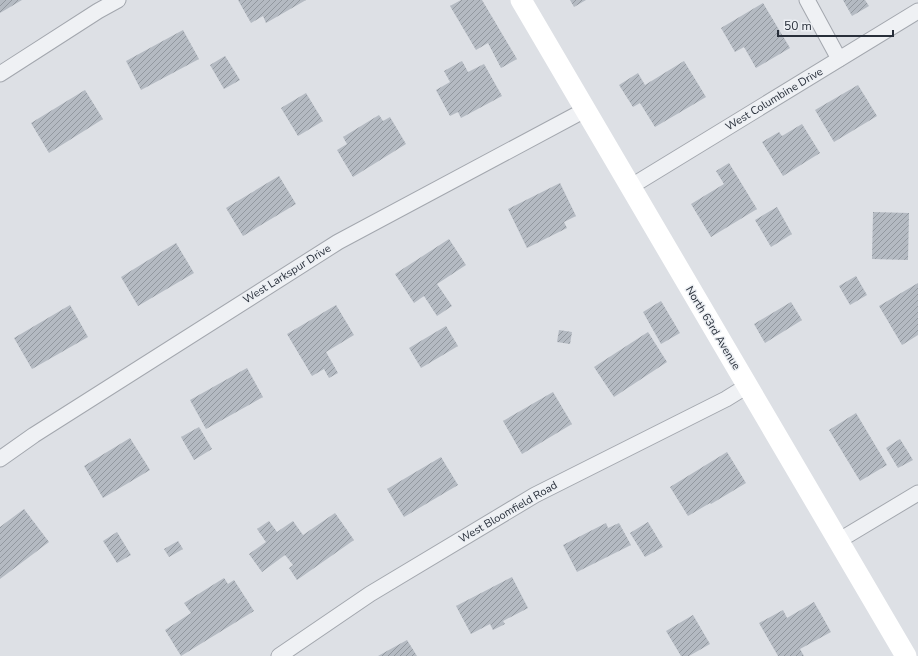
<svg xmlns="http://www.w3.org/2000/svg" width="918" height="656" font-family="'Nunito Sans',sans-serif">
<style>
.building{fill:url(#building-hatch)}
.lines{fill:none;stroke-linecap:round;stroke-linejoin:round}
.street-casing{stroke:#a3a7ae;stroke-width:17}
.street{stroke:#eff1f4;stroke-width:15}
.secondary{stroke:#fff;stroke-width:21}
.labels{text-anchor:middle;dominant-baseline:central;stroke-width:3;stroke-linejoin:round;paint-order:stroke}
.street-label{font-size:11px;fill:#282f3a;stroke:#eceff3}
</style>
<defs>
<pattern id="building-hatch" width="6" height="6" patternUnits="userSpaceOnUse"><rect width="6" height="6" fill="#b4bac2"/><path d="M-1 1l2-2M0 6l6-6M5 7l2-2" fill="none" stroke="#92989f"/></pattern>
</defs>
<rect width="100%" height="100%" fill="#dde0e5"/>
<g class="building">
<polygon points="0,0 22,0 0,13"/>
<polygon points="238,0 306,0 266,23 263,16 251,23"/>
<polygon points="461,0 482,0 517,59 501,68 488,43 476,50 450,6"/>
<polygon points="570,0 586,0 574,7"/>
<polygon points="843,0 865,0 869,6 852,16"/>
<polygon points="763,3 790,48 756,68 744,47 735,52 721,28"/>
<polygon points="183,30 199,59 141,90 126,61"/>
<polygon points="225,56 240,80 224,89 210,65"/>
<polygon points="462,61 468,72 484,64 502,96 461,118 458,112 450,116 436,90 450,82 444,71"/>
<polygon points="684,61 706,97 655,127 640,103 633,107 619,85 638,73 645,85"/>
<polygon points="858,85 877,116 834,142 815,110"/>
<polygon points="85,90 103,119 49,153 31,123"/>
<polygon points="306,93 323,121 298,136 281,108"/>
<polygon points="379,115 383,121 390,117 406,144 353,177 337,150 347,144 343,137"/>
<polygon points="802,124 820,153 783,176 762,142 779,132 782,136"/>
<polygon points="729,163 757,209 711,237 691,204 724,184 716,171"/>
<polygon points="279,176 296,204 243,236 226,208"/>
<polygon points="560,183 576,216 564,222 567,228 527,248 508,209"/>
<polygon points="777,207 792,234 771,247 755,220"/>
<polygon points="873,212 909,213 908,260 872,259"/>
<polygon points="449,239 466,265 437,284 452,306 437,316 424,296 414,303 395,274"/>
<polygon points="176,243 194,273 138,306 121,277"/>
<polygon points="856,276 867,295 850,305 839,286"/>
<polygon points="918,283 918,335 902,345 879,306"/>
<polygon points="661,301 680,333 661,344 643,312"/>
<polygon points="791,302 802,320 765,343 754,324"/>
<polygon points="70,305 88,337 32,369 14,338"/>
<polygon points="336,305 354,335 326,352 338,373 329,378 324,369 312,376 287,334"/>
<polygon points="446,326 458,346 421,368 409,348"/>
<polygon points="559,330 572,332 570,344 557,342"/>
<polygon points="648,332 667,362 614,397 594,367"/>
<polygon points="247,368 263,397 206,429 190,400"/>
<polygon points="553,392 572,424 522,454 503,421"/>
<polygon points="856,413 887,465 860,481 829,430"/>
<polygon points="199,427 212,449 194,460 181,437"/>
<polygon points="130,438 150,470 103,498 84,466"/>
<polygon points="900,439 913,460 898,468 886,448"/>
<polygon points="727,452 746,483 711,504 710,503 688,516 670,487"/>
<polygon points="441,457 458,485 404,517 387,489"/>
<polygon points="24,509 49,542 0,579 0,527"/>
<polygon points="335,513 354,540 297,580 289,568 293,565 285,555 262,572 249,554 266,542 257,529 269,521 277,532 293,521 303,535"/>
<polygon points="648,522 663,547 645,557 630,533"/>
<polygon points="606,523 608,528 619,523 631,545 577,572 563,545"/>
<polygon points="117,532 131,555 117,563 103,541"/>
<polygon points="178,541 183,549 169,557 164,549"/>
<polygon points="512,577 528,608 503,621 505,624 493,630 490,624 471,634 456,606"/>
<polygon points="224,578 228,584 234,580 254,611 181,656 165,630 191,613 184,603"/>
<polygon points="814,602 831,632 800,649 804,656 778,656 759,623 783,610 787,618"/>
<polygon points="693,615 710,644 689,656 681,656 666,631"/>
<polygon points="407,640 417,656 378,656"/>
</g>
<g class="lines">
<defs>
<g id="street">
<polyline points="807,0 839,59"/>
<polyline points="0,74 98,11 118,0"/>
<polyline points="630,187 918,11"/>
<polyline points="0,459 34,435 338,242 585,110"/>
<polyline points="838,541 918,493"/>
<polyline points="279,656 370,594 535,495 726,399 747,386"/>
</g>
</defs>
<use href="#street" class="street-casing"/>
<use href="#street" class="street"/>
<polyline class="secondary" points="521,0 906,656"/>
</g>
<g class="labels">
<g class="street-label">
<text transform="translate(774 99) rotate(-31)">West Columbine Drive</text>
<text transform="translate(287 274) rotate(-32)">West Larkspur Drive</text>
<text transform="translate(713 328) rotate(59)">North 63rd Avenue</text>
<text transform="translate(508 512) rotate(-30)">West Bloomfield Road</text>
</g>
</g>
<path d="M778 30v6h115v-6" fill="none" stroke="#282f3a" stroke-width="2"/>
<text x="784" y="30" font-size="12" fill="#282f3a" stroke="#eceff3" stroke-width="3" paint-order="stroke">50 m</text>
</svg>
